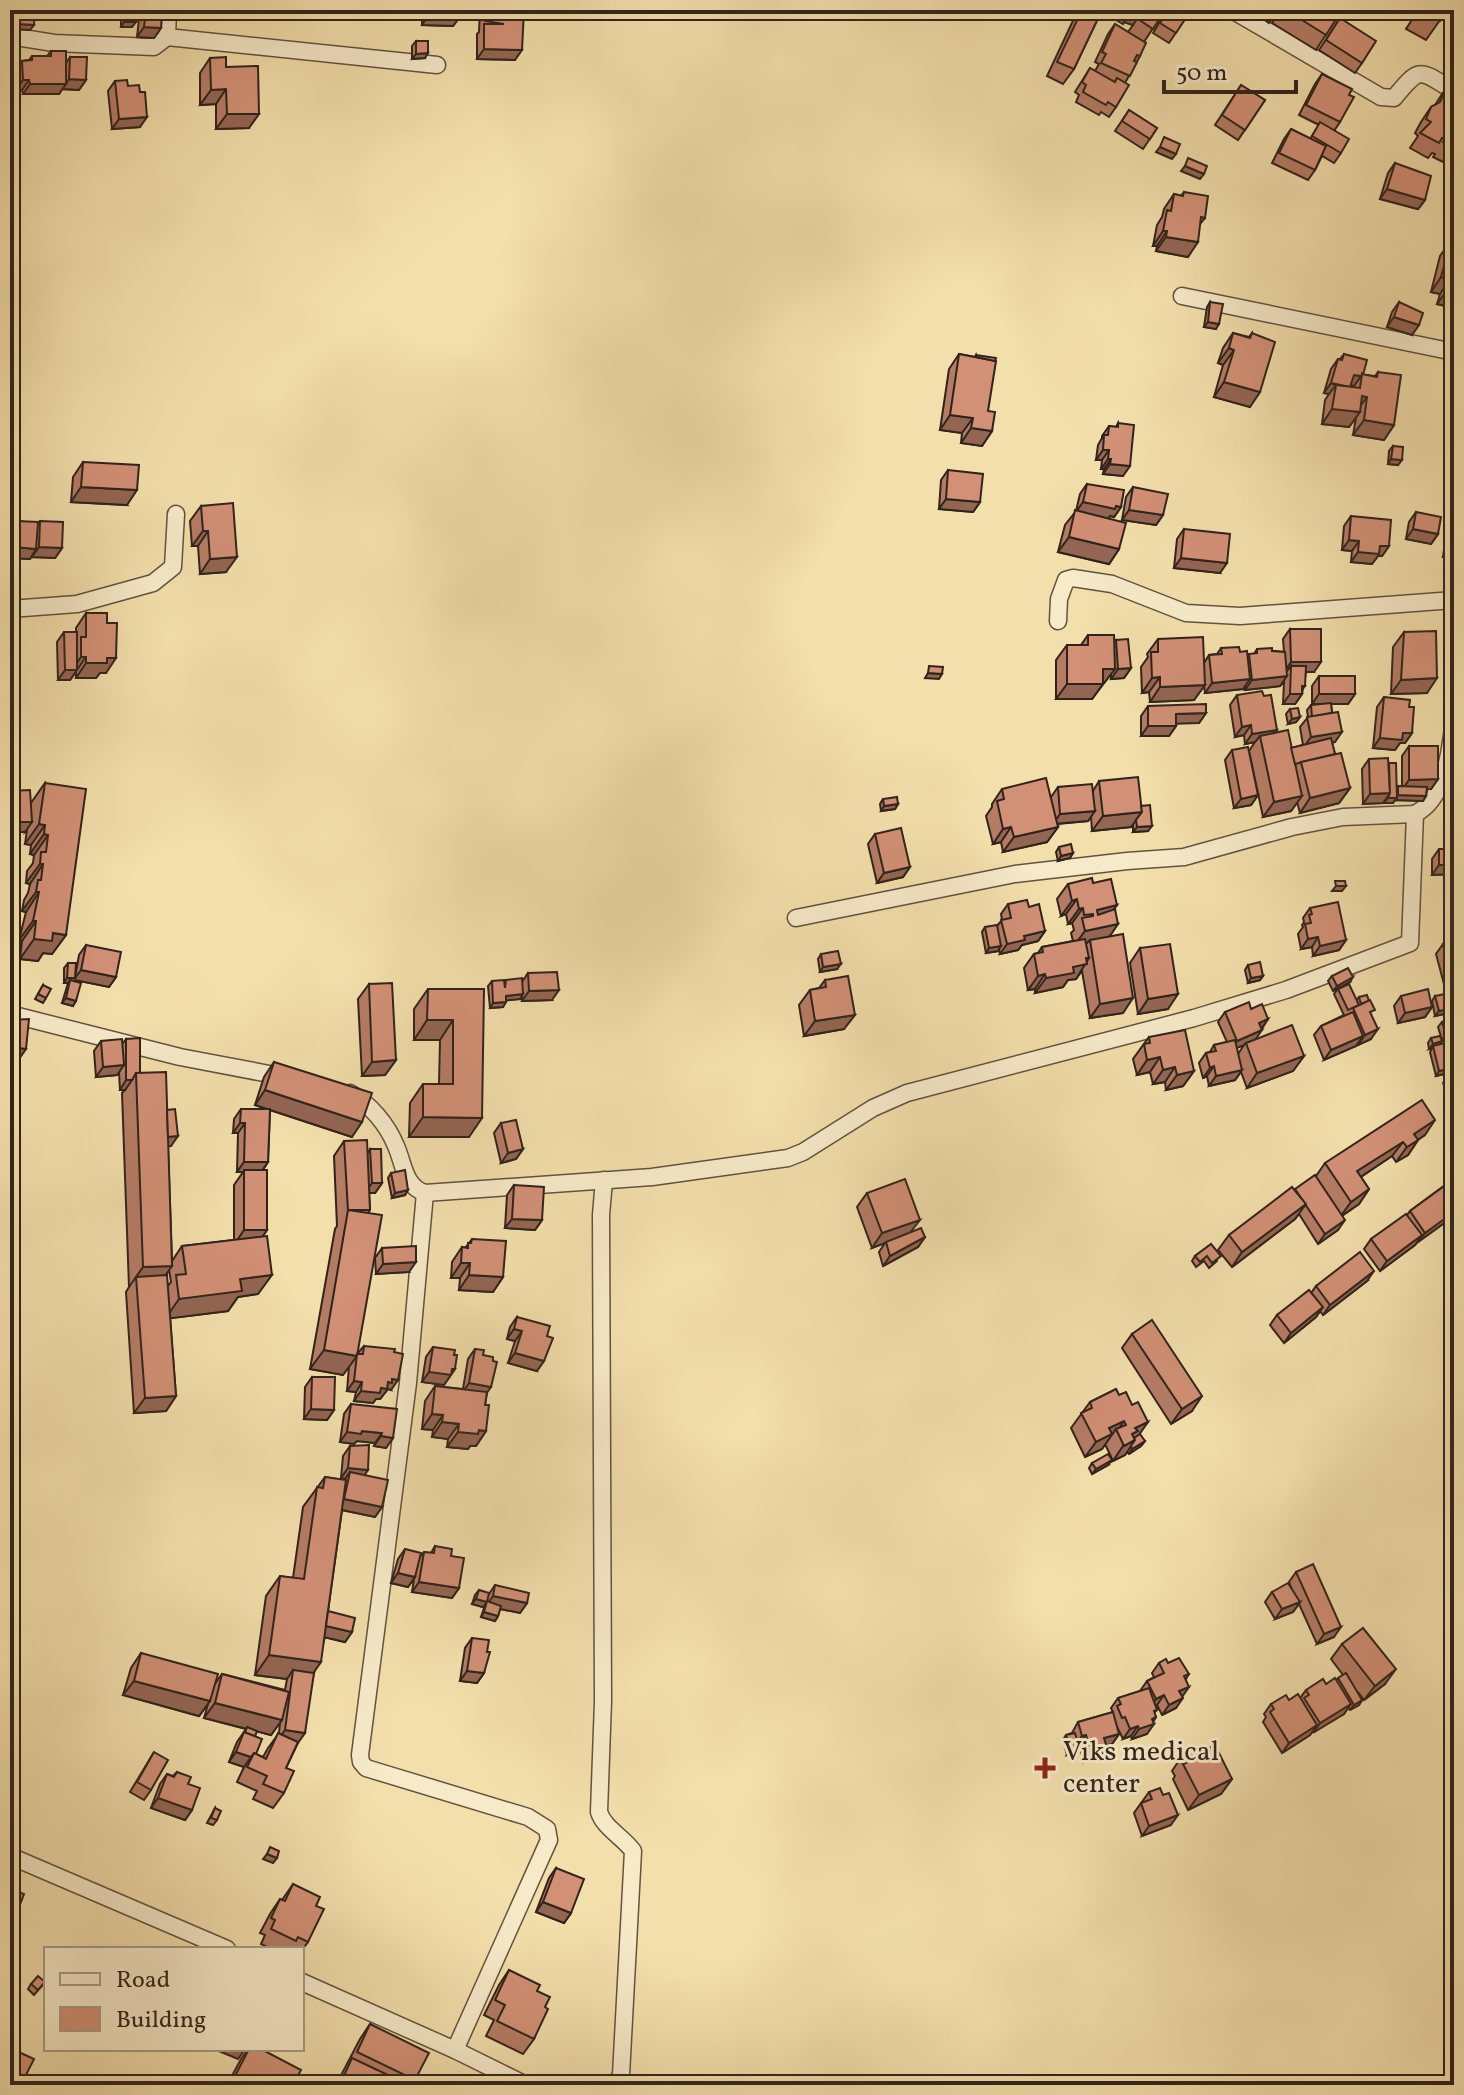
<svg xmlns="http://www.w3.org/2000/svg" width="1464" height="2095" font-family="Vollkorn,serif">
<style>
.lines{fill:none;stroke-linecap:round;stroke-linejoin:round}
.street-casing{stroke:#62523f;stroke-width:19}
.street{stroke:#f7eac9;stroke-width:16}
.wall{fill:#b57c65;stroke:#31231b;stroke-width:2;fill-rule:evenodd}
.shaded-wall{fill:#936553;stroke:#31231b;stroke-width:2}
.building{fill:#d29076;stroke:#31231b;stroke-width:2}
.poi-dot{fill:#8f2418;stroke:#f7eac9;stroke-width:3}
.labels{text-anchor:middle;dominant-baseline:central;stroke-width:6;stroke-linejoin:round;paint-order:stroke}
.poi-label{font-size:28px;fill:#31231b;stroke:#f7eac9;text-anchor:start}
</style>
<rect width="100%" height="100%" fill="#f3dfac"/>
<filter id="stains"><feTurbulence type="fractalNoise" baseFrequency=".0025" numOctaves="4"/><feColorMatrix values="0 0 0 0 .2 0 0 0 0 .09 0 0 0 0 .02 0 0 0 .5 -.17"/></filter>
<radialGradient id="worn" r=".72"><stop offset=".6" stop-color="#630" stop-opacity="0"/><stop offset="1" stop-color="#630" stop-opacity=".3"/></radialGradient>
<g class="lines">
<defs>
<g id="street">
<path d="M1232,10L1381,97L1394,98C1421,65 1419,70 1454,91"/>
<polyline points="10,36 54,43 154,47 167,37 168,10"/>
<polyline points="167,37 437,65"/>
<polyline points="1182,296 1454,352"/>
<polyline points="10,609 77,604 153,583 173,567 176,514"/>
<polyline points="1058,621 1059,599 1066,580 1073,578 1112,584 1186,613 1240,616 1454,600"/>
<polyline points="796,918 1015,874 1127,861 1184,857 1292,827 1343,817 1415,814"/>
<polyline points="10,1014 180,1057 285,1077"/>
<path d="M350,1093C370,1104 387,1124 396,1146C404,1164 404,1186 425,1193L652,1177L788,1158L803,1152L873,1108L907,1093L1194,1018L1286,990L1410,943L1415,814C1446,798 1450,751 1454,720"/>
<path d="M604,1180L601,1215L603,1701L599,1812C604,1828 623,1837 633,1851L621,2075L615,2085"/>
<polyline points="425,1193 408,1383 360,1755 361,1762 366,1768 528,1817 547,1829 549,1840 455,2050"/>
<polyline points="10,1856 227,1949"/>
<polyline points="302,1982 455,2050 526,2085"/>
</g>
</defs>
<use href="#street" class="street-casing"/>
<use href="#street" class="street"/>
</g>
<g class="wall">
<polygon points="17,10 35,10 30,30 15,29"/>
<polygon points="121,10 136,10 132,27 121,27"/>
<polygon points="140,10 162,10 161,28 154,38 137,37"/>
<polygon points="409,10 465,10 453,26 422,25 422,20 408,20"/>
<polygon points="480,10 524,10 515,60 477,59 477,34 479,32"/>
<polygon points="1078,10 1102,10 1074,69 1063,84 1047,76"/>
<polygon points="1116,10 1165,10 1144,42 1140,56 1125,83 1116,107 1109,117 1101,112 1099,115 1076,102 1079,95 1075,92 1090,68 1095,71 1099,64 1095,62 1108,34 1115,24 1128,32 1133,25 1124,22 1123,24 1111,17"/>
<polygon points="1167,10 1191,10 1169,43 1153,33"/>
<polygon points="1251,10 1278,10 1269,23"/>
<polygon points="1280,10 1342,10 1316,50 1272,23"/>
<polygon points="1414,10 1447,10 1426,40 1406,29 1417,12"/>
<polygon points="1340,18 1362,63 1355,73 1319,50"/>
<polygon points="416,41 425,58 412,59 412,46"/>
<polygon points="51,51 66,63 70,57 86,80 79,90 62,89 59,94 23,94 22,90 16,90 16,71 22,61 29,60 32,56 47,56"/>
<polygon points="210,58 226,67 249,128 216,129 216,104 200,105 200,73"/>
<polygon points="1322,74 1349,95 1340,122 1334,131 1341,153 1334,163 1322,156 1315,170 1308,180 1272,163 1284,139 1291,129 1310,139 1319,125 1299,115 1315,84"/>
<polygon points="115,81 128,86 140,127 112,129 108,91"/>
<polygon points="1241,85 1265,100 1238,140 1215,125"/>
<polygon points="1446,88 1454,92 1454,150 1445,163 1433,157 1435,154 1432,153 1428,158 1410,148 1418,136 1415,133 1421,122 1431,107 1435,105"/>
<polygon points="1129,110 1157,128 1143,149 1115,131"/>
<polygon points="1395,163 1425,200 1418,209 1380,199 1388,173"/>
<polygon points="1184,192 1205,218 1200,224 1188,257 1156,251 1157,246 1153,246 1157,225 1162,217 1164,209 1174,194 1181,196"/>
<polygon points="1451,241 1454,308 1437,304 1440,294 1431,292 1440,256"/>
<polygon points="1210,302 1216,329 1204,327 1207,307"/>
<polygon points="1399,302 1412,335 1387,327 1392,312"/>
<polygon points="1233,333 1249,337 1252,333 1250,407 1214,397 1223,365 1218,363 1223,348"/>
<polygon points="959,354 975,357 976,355 992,431 982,446 961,443 962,433 940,430 949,369"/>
<polygon points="1344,354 1363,375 1375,376 1378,372 1394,425 1384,440 1353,435 1356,418 1349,427 1322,424 1325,400 1329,394 1324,393 1331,369 1338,359 1340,359"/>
<polygon points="1118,423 1123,476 1103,474 1104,469 1101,469 1102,460 1096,460 1098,445 1102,438 1102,436 1109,426 1116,427"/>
<polygon points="1393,446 1398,465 1388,464 1389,451"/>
<polygon points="83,462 127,505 71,502 73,477"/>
<polygon points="948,470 980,502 973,512 939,509 941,480"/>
<polygon points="1087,484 1121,507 1114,517 1110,516 1108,518 1119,549 1109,564 1058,552 1065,525 1076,511 1080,494"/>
<polygon points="1133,487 1163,515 1156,525 1122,520 1126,497"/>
<polygon points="201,506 226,572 200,574 198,546 192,546 190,521"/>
<polygon points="1416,512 1438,534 1431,544 1406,539 1409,522"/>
<polygon points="1351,516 1389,546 1382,556 1378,556 1372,564 1351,562 1352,551 1342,550 1344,526"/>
<polygon points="16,521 38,523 40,521 62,548 55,558 32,557 32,555 30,559 10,558 10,522 14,524"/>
<polygon points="1184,529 1220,573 1174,568 1177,539"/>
<polygon points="1454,530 1454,571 1447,570 1449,558 1443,557 1445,542"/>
<polygon points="86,613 106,673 100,673 96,678 76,678 76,672 70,680 58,680 57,642 64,632 76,632 76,628"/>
<polygon points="1290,629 1314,672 1306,672 1302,694 1295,704 1283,704 1284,682 1280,686 1245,690 1245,687 1243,689 1205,693 1204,686 1194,700 1150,702 1149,692 1142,693 1141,667 1148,657 1147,654 1158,639 1204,663 1209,655 1217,654 1221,648 1240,652 1248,656 1249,654 1254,654 1257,649 1284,652 1283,639"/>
<polygon points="1404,632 1427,693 1391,694 1393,647"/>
<polygon points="1088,635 1114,642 1116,640 1131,668 1124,678 1111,679 1111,674 1092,699 1056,699 1056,660 1067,645 1081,645"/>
<polygon points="1319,676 1355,694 1348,704 1331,704 1335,742 1332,742 1335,754 1350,788 1339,803 1300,813 1297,802 1291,811 1263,817 1249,751 1255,742 1245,744 1244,735 1235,737 1230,705 1237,695 1264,696 1277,730 1275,732 1291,748 1303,745 1300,727 1308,717 1307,710 1311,705 1322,704 1312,704 1312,686"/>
<polygon points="1384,697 1409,707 1412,733 1405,743 1400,743 1395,750 1373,748 1377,707"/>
<polygon points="1148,706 1206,713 1199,723 1176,723 1176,726 1169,736 1141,736 1141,716"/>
<polygon points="1290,709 1300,717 1296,722 1288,724 1286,714"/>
<polygon points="1409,746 1438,779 1431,789 1427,789 1426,796 1423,801 1395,800 1393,803 1384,803 1384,801 1383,803 1363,804 1362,769 1369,759 1389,763 1397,788 1398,786 1402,786 1402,756"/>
<polygon points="1232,750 1258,795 1251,805 1234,808 1225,760"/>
<polygon points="1099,781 1141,806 1148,831 1133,832 1133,825 1131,827 1092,831 1091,816 1088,821 1057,824 1058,827 1047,842 1003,852 1001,842 993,844 986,816 992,807 992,804 1002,789 1051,797 1058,787 1093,791"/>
<polygon points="45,783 66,935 52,954 43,953 38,961 20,959 22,941 19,940 26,912 22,911 24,900 28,893 30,884 26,883 27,871 33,863 34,855 30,854 31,845 25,844 27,830 25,832 31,803"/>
<polygon points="883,799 898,804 895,809 881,811 880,804"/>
<polygon points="1452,800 1454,800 1454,835 1445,810"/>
<polygon points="875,834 910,867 903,877 877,883 868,844"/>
<polygon points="1059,847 1073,853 1070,858 1058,861 1056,852"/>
<polygon points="1439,849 1454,849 1454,874 1432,875 1432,859"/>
<polygon points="1454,879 1454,905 1451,905 1448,892 1452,887 1451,882"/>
<polygon points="1093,883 1117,905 1114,909 1110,936 1123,1013 1090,1018 1082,971 1076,979 1068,980 1063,987 1035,993 1035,989 1028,990 1024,968 1034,954 1038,953 1042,947 1073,941 1071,933 1074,930 1072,923 1068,924 1066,914 1061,916 1057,899 1068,884"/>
<polygon points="1008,904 1029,907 1045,931 1038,941 1022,945 1018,950 1000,954 999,949 998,951 986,953 982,932 985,927 997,926 1002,920 1001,914"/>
<polygon points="1310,908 1346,940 1339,950 1313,956 1312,947 1301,949 1298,934 1303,927 1302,925 1304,922 1303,918"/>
<polygon points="1443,944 1454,986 1445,988 1436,954"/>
<polygon points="86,945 116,977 109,987 75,980 73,1006 62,1003 68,983 64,983 64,968 68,963 76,972 79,955"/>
<polygon points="1140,948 1168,1009 1138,1014 1130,963"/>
<polygon points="821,954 837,969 820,972 818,959"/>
<polygon points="1248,965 1263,976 1260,980 1248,983 1245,970"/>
<polygon points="528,973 552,1000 522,1001 522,996 520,999 506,1000 503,1007 490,1008 488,986 492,981 504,982 506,980 522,982"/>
<polygon points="1332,976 1350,982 1333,991 1328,981"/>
<polygon points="825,980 844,1029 804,1036 799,1005 810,990 819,988"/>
<polygon points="369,984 396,1060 385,1075 362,1076 358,999"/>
<polygon points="43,985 46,998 43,1003 35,999"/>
<polygon points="1454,986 1454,1005 1450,991"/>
<polygon points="428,989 484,989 469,1137 409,1137 410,1103 423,1084 439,1084 440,1040 414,1040 414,1009"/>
<polygon points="1338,989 1357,1000 1359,997 1371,1015 1371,1039 1358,1045 1358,1044 1356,1046 1324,1060 1314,1035 1321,1026 1344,1015 1334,994"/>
<polygon points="1401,996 1432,1007 1425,1017 1398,1023 1394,1006"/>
<polygon points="1435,996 1444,1014 1435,1016 1432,1001"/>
<path d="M1251,1009L1268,1019L1256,1038L1304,1056L1293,1071L1247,1088L1241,1072L1235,1080L1209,1086L1207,1076L1203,1078L1199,1063L1206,1053L1210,1052L1214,1045L1227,1042L1218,1022L1225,1012ZM1244,1045L1238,1054L1236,1048Z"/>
<polygon points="1454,1018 1454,1070 1447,1049 1448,1073 1436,1076 1430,1052 1432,1048 1429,1049 1428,1043 1431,1038 1439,1045 1445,1043 1448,1038 1442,1040 1438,1027 1442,1022"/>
<polygon points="1149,1037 1194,1071 1183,1086 1166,1090 1165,1082 1153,1084 1150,1072 1137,1075 1133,1059"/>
<path d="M126,1039L140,1073L167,1110L171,1146H168L172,1261L182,1246L234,1240V1185L243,1172H237L238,1133H233L234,1119L241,1109H267L255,1105L264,1077L274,1062L352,1137L270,1110L268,1162L263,1170L267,1230L263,1236L258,1294L238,1297L228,1311L170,1318L176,1396L166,1411L134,1413L126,1292L129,1287L122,1093L125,1090H120L119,1072L117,1075L96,1077L94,1051L101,1041L123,1043ZM169,1270L171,1282L168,1286L166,1275Z"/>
<polygon points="1454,1071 1454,1097 1450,1099 1443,1083 1450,1073"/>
<polygon points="501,1123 523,1149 516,1159 501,1163 494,1133"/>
<polygon points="1425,1135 1418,1140 1408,1155 1396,1162 1392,1156 1361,1177 1369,1189 1359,1204 1342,1216 1338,1230 1318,1244 1299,1214 1295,1219 1232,1267 1218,1250 1229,1235 1316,1176 1325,1163"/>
<polygon points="344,1141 367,1154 370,1149 382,1183 375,1193 369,1193 370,1210 368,1213 357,1354 364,1346 391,1390 388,1389 380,1399 376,1399 373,1403 354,1401 356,1392 347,1391 349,1366 343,1375 310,1369 335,1229 337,1226 334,1156"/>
<polygon points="1454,1170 1454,1216 1418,1242 1418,1241 1415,1245 1380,1271 1364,1249 1371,1239 1407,1215 1410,1211 1445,1185 1444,1183"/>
<polygon points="391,1173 408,1190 405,1195 392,1198 388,1178"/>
<polygon points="514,1185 542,1220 535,1230 505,1228 507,1195"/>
<polygon points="867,1193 911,1232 925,1237 918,1247 883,1266 879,1252 885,1243 872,1248 857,1207"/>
<polygon points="472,1239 503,1277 493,1292 459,1290 460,1278 451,1278 452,1262 462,1247 465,1248"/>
<polygon points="1211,1244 1217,1261 1209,1268 1204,1261 1196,1267 1192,1261 1195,1256"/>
<polygon points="382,1248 409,1272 376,1274 375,1258"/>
<polygon points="1367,1281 1323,1315 1320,1311 1316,1317 1284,1343 1270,1325 1277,1315 1311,1293 1316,1286"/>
<polygon points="517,1317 537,1371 508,1363 515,1341 507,1339 510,1327"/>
<polygon points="1132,1334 1192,1411 1171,1424 1122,1348"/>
<polygon points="433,1347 454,1355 455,1369 444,1385 422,1382 426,1357"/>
<polygon points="475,1349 483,1355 487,1393 485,1405 486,1431 476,1446 470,1446 468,1449 447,1447 448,1439 432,1437 433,1430 422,1429 425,1401 435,1386 463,1389 468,1359"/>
<polygon points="312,1377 334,1410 327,1420 304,1419 305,1387"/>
<polygon points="1116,1389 1138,1436 1145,1441 1141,1446 1129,1454 1127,1452 1125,1455 1113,1461 1105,1444 1110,1437 1102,1449 1085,1457 1071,1428 1090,1402"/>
<polygon points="351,1404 393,1438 386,1448 374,1446 375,1443 357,1441 354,1444 340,1442 344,1414"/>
<path d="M350,1446L382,1507L375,1517L342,1510L328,1611L352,1632L345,1642L325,1637L314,1673L298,1743L286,1768L284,1793L273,1808L253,1799L257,1791L237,1782L244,1767L229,1762L237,1742L246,1729L204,1718L208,1704L199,1716L123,1695L131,1668L141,1653L214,1685L222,1674L285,1690L287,1679L255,1675L266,1596L280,1576L293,1578L303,1507L325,1477L344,1480L345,1479L341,1478L343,1456ZM280,1722L279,1733L268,1748L263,1757L256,1754L255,1736L257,1731L271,1735Z"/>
<polygon points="1092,1463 1108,1465 1092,1474 1089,1468"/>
<polygon points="435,1546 451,1556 459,1588 452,1598 412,1592 414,1579 408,1587 391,1583 398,1559 405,1549 420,1557 424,1552 431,1553"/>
<polygon points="1296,1572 1334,1637 1317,1644 1299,1604 1293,1612 1275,1619 1265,1602 1272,1592 1292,1590 1289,1582"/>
<polygon points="495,1585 527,1603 520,1613 500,1609 498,1616 495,1621 481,1617 486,1602 483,1607 472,1604 475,1595 479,1590 489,1594"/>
<polygon points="472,1638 487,1652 484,1673 477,1683 460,1681 465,1648"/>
<polygon points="1342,1644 1385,1684 1364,1700 1358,1692 1362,1700 1359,1705 1350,1710 1348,1707 1344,1714 1312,1732 1310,1735 1282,1753 1263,1722 1266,1717 1264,1714 1271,1704 1300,1698 1306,1690 1326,1684 1336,1680 1343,1675 1331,1659"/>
<polygon points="1159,1663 1168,1663 1189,1674 1186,1679 1182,1697 1176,1708 1162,1715 1157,1705 1156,1706 1157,1710 1154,1713 1156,1717 1147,1734 1132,1739 1131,1736 1123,1739 1117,1727 1119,1734 1112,1744 1107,1745 1100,1758 1084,1762 1079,1745 1078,1745 1075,1753 1067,1755 1063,1740 1066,1735 1072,1733 1078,1722 1113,1712 1111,1708 1118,1698 1140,1691 1147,1681 1154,1677 1152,1673"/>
<polygon points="154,1752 151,1790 144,1800 130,1792"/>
<polygon points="1202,1752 1232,1779 1221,1794 1188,1810 1173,1779 1175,1776 1172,1771 1182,1756"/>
<polygon points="177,1772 188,1784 192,1810 185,1820 151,1808 160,1784 167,1774 173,1776"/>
<polygon points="1149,1792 1163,1795 1171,1825 1142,1836 1134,1813"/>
<polygon points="215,1808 217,1820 213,1825 207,1823"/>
<polygon points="556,1868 571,1913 564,1923 536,1912 549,1878"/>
<polygon points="293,1884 316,1906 308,1942 302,1950 302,1949 271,1949 261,1944 265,1935 260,1933 270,1914 280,1899 282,1900"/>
<polygon points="509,1970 537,1991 545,2007 534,2039 523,2054 486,2036 494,2020 484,2015 499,1985"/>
<polygon points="45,1982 34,1995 28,1989 31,1984"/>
<polygon points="370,2024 415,2080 412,2085 336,2085 360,2039"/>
<polygon points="10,2048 21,2085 10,2085"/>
<polygon points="248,2049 261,2049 293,2085 227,2085 241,2059"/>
</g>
<g class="shaded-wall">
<polygon points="415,10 430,10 422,20 408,20"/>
<polygon points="432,10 465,10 453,26 422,25"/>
<polygon points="1133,10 1143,10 1133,25 1124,22"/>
<polygon points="124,22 136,22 132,27 121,27"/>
<polygon points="19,24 34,25 30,30 15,29"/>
<polygon points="144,27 161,28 154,38 137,37"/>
<polygon points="484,49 522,50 515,60 477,59"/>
<polygon points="428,53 425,58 412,59 416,54"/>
<polygon points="69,79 86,80 79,90 62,89"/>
<polygon points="23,80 29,80 22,90 16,90"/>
<polygon points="30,84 66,84 59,94 23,94"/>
<polygon points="226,89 216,104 200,105 211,90"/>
<polygon points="227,114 259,114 249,128 216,129"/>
<polygon points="147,117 140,127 112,129 119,119"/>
<polygon points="1160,147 1176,154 1172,159 1156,152"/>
<polygon points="1185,166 1204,174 1200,179 1181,171"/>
<polygon points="1387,189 1425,200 1418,209 1380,199"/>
<polygon points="1163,231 1167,231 1157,246 1153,246"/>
<polygon points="1166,237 1198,242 1188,257 1156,251"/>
<polygon points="1441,277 1450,279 1440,294 1431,292"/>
<polygon points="1448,289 1454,291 1454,308 1437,304"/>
<polygon points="1394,317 1419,325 1412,335 1387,327"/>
<polygon points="1208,322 1219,324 1216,329 1204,327"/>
<polygon points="1229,348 1234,350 1223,365 1218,363"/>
<polygon points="1354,375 1361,376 1354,386 1347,384"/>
<polygon points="1224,382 1260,392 1250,407 1214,397"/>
<polygon points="1331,383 1336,385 1329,394 1324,393"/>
<polygon points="1362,396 1367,397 1356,412 1360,412 1349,427 1322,424 1332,409"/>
<polygon points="950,415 973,418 962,433 940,430"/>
<polygon points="1364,420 1394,425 1384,440 1353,435"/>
<polygon points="971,428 992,431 982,446 961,443"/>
<polygon points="1103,450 1109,450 1102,460 1096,460"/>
<polygon points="1108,459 1111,459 1104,469 1101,469"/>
<polygon points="1391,459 1402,460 1398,465 1388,464"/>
<polygon points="1110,464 1130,466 1123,476 1103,474"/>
<polygon points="81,487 137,490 127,505 71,502"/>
<polygon points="946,499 980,502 973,512 939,509"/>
<polygon points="1083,502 1116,506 1121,507 1114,517 1110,516 1108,519 1076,512"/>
<polygon points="1129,510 1163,515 1156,525 1122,520"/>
<polygon points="1413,529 1438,534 1431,544 1406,539"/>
<polygon points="203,531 208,531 198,546 192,546"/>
<polygon points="1069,537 1119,549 1109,564 1058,552"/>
<polygon points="1349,540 1359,541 1352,551 1342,550"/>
<polygon points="1380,546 1389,546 1382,556 1378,556 1372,564 1351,562 1358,552"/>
<polygon points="14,547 36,549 30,559 10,558 10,553"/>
<polygon points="39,547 62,548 55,558 32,557"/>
<polygon points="1450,547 1454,547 1454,551 1449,558 1443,557"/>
<polygon points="237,557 226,572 200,574 210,559"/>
<polygon points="1181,558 1227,563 1220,573 1174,568"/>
<polygon points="1454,560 1454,571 1447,570"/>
<polygon points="81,657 86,657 70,680 58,680 65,670 72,670"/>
<polygon points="107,658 116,658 106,673 100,673 96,678 76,678 86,663"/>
<polygon points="1291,662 1321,662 1314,672 1291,672 1291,666 1286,672 1284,672"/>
<polygon points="1131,668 1124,678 1111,679 1118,669"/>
<polygon points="1103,669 1115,669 1104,683 1093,684"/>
<polygon points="928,673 942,674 939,679 925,678"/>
<polygon points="1287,676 1280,686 1245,690 1252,680"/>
<polygon points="1160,677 1149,692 1142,693 1152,678"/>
<polygon points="1437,678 1427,693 1391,694 1401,680"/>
<polygon points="1250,679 1243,689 1205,693 1212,683"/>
<polygon points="1067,684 1103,684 1092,699 1056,699"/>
<polygon points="1205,685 1194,700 1150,702 1160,687"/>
<polygon points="1302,686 1305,686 1299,694 1302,694 1295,704 1283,704 1290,694"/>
<polygon points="1319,694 1355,694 1348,704 1312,704"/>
<polygon points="1206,713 1199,723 1169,724 1176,714"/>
<polygon points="1300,717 1296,722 1288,724 1292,719"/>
<polygon points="1251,725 1244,735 1235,737 1242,727"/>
<polygon points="1148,726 1176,726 1169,736 1141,736"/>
<polygon points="1277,730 1270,740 1260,736 1255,742 1245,744 1252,734"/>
<polygon points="1342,732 1335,742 1304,747 1311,737"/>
<polygon points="1403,733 1412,733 1405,743 1400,743 1395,750 1373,748 1380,738"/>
<polygon points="1438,779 1431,789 1402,790 1409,780"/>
<polygon points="1350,788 1339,803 1300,813 1310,798"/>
<polygon points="1390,793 1383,803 1363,804 1370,794"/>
<polygon points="1258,795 1251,805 1234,808 1241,799"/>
<polygon points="1398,795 1426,796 1423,801 1395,800 1393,803 1384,803 1388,798"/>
<polygon points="1302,796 1291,811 1263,817 1274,802"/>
<polygon points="898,804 895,809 881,811 884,806"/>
<polygon points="1095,811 1088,821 1053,824 1060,814"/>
<polygon points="1142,812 1131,827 1092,831 1103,816"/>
<polygon points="10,822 32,822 25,832 10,832"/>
<polygon points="39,824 45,825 31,845 25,844"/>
<polygon points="1152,826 1148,831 1133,832 1137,827"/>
<polygon points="1011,827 1001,842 993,844 1003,829"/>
<polygon points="1058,827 1047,842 1003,852 1014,837"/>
<polygon points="44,834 48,835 34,855 30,854"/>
<polygon points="1073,853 1070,858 1058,861 1061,856"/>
<polygon points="40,864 43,864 30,884 26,883"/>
<polygon points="1439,865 1454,865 1454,874 1432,875"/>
<polygon points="910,867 903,877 877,883 884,873"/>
<polygon points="1336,886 1346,886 1342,891 1332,891"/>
<polygon points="36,892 39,892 26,912 22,911"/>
<polygon points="1077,899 1066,914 1061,916 1072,901"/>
<polygon points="1117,905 1106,920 1087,924 1097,910"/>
<polygon points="1083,908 1072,923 1068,924 1079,909"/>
<polygon points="33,921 36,921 22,941 19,940"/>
<polygon points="1118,924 1108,939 1090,940 1087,943 1074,946 1085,931"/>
<polygon points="1045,931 1038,941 1022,945 1018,950 1000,954 1007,944 1024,936"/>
<polygon points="53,933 66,935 52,954 43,953 38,961 20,959 34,939"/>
<polygon points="1318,937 1312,947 1301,949 1308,939"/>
<polygon points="1346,940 1339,950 1313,956 1320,946"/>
<polygon points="1001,946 998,951 986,953 989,948"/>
<polygon points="1086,958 1089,958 1076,979 1068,980 1063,987 1035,993 1046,978 1073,967"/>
<polygon points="841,964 837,969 820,972 823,967"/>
<polygon points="81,970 116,977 109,987 75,980 72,984 70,980 68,983 64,983 67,978 75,978"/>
<polygon points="1045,974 1035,989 1028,990 1038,976"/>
<polygon points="1263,976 1260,980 1248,983 1251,978"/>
<polygon points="1353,977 1350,982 1333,991 1337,986"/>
<polygon points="1452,978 1454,978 1454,986 1445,988"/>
<polygon points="559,990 552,1000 522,1001 529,991"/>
<polygon points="523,994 520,999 502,1001 506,996"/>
<polygon points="1178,994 1168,1009 1138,1014 1148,999"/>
<polygon points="66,998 76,1001 73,1006 62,1003"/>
<polygon points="1133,998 1123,1013 1090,1018 1100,1004"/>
<polygon points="506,1002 503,1007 490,1008 493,1003"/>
<polygon points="1432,1007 1425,1017 1398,1023 1405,1013"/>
<polygon points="1448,1009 1444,1014 1435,1016 1439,1011"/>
<polygon points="855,1015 844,1029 804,1036 815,1021"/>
<polygon points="1268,1019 1261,1029 1259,1023"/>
<polygon points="427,1020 453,1020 440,1040 414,1040"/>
<polygon points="1378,1029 1371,1039 1358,1045 1365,1035"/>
<polygon points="1262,1030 1255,1040 1246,1043 1244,1045 1230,1051 1237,1041"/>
<polygon points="1452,1033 1448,1038 1442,1040 1446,1035"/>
<polygon points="1363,1036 1356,1046 1324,1060 1331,1050"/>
<polygon points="1442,1041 1438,1046 1429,1049 1433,1044"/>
<polygon points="10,1047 26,1049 19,1059 10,1058"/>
<polygon points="1304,1056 1293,1071 1247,1088 1257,1073"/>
<polygon points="1160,1057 1150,1072 1137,1075 1147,1060"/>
<polygon points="396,1060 385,1075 362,1076 372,1062"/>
<polygon points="124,1065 117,1075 96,1077 103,1067"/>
<polygon points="1214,1066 1207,1076 1203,1078 1210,1068"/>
<polygon points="1175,1067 1165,1082 1153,1084 1163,1070"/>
<polygon points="1452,1068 1448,1073 1436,1076 1439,1071"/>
<polygon points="1242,1070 1235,1080 1209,1086 1216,1076"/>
<polygon points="1194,1071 1183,1086 1166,1090 1177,1075"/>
<polygon points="126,1080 132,1080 125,1090 120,1090"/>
<polygon points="265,1090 362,1122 352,1137 255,1105"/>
<polygon points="423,1117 482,1118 469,1137 409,1137"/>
<polygon points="1435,1120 1425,1135 1406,1147 1414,1134"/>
<polygon points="240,1123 245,1123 238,1133 233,1133"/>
<polygon points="178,1136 171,1146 156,1147 163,1137"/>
<polygon points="1418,1140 1408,1155 1396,1162 1407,1147"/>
<polygon points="1403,1142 1392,1156 1347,1186 1357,1171"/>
<polygon points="523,1149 516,1159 501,1163 508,1153"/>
<polygon points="244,1162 268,1162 261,1172 237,1172"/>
<polygon points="372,1183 382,1183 375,1193 365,1193"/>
<polygon points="1369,1189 1359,1204 1340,1217 1351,1202"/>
<polygon points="408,1190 405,1195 392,1198 395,1193"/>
<polygon points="1306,1204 1295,1219 1232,1267 1242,1252"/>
<polygon points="1454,1211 1454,1216 1418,1242 1425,1233"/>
<polygon points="512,1219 542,1220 535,1230 505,1228"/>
<polygon points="920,1220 909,1234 872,1248 882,1233"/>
<polygon points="1345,1220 1338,1230 1318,1244 1325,1234"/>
<polygon points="244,1230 267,1230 257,1245 234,1245"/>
<polygon points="1422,1235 1415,1245 1380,1271 1387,1261"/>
<polygon points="925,1237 918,1247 883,1266 890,1256"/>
<polygon points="416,1262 409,1272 376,1274 383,1264"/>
<polygon points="461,1263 470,1263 460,1278 451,1278"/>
<polygon points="172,1266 158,1286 136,1277 129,1287 143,1267"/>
<polygon points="1374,1271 1367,1281 1323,1315 1330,1305"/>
<polygon points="272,1275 258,1294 238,1297 228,1311 165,1319 179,1299 240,1279"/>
<polygon points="469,1275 503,1277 493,1292 459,1290"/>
<polygon points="1323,1307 1316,1317 1284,1343 1291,1333"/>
<polygon points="514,1329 522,1331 515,1341 507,1339"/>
<polygon points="324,1350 357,1356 343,1375 310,1369"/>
<polygon points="515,1353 544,1361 537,1371 508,1363"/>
<polygon points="452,1369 455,1369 444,1385 422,1382 429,1372"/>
<polygon points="392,1379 398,1380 391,1390 388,1389 380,1399 376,1399 373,1403 354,1401 361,1391 381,1388"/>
<polygon points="354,1381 362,1382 356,1392 347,1391"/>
<polygon points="469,1383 491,1387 484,1397 462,1393"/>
<polygon points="176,1396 166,1411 134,1413 145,1398"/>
<polygon points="1202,1396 1192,1411 1171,1424 1182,1409"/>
<polygon points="311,1409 334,1410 327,1420 304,1419"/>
<polygon points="432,1414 443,1415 433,1430 422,1429"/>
<polygon points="1124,1421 1117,1431 1116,1429 1102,1449 1085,1457 1096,1442 1109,1428"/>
<polygon points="442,1422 459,1424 448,1439 432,1437"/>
<polygon points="1148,1422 1125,1455 1113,1461 1135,1428"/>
<polygon points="479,1430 486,1431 476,1446 470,1446 468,1449 447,1447 458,1432"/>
<polygon points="362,1431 382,1433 375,1443 357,1441 354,1444 340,1442 347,1432"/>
<polygon points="381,1436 393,1438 386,1448 374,1446"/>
<polygon points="1145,1441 1141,1446 1129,1454 1132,1449"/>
<polygon points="1112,1460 1108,1465 1092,1474 1096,1469"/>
<polygon points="348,1468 368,1470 361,1480 350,1472 345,1479 341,1478"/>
<polygon points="344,1499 382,1507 375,1517 337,1509"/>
<polygon points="398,1573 415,1577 408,1587 391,1583"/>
<polygon points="419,1582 459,1588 452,1598 412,1592"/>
<polygon points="493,1596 527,1603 520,1613 486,1606"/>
<polygon points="476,1599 487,1602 483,1607 472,1604"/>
<polygon points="1300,1602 1293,1612 1275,1619 1282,1609"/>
<polygon points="484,1612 498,1616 495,1621 481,1617"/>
<polygon points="322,1625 352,1632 345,1642 315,1635"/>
<polygon points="1341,1627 1334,1637 1317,1644 1324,1634"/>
<polygon points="269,1655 321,1662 307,1682 293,1670 287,1679 255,1675"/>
<polygon points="1396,1669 1385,1684 1364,1700 1375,1686"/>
<polygon points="467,1671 484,1673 477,1683 460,1681"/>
<polygon points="134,1681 210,1701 199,1716 123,1695"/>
<polygon points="1189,1687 1182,1697 1179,1691"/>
<polygon points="1164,1695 1157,1705 1149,1709 1156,1699"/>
<polygon points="1183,1698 1176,1708 1162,1715 1169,1705"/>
<polygon points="1362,1700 1359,1705 1350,1710 1354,1705"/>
<polygon points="215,1703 282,1720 271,1735 204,1718"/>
<polygon points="1351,1704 1344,1714 1313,1733 1320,1723"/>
<polygon points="1156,1717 1150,1725 1154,1724 1147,1734 1132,1739 1139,1729"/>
<polygon points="1317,1725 1310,1735 1282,1753 1289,1743"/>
<polygon points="1138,1726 1131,1736 1123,1739 1130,1729"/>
<polygon points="285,1730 305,1733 298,1743 278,1740"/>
<polygon points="1119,1734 1112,1744 1097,1748 1104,1738"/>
<polygon points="1086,1735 1079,1745 1075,1746 1082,1736"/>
<polygon points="1079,1748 1075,1753 1067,1755 1071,1750"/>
<polygon points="1107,1748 1100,1758 1084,1762 1091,1752"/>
<polygon points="236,1752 251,1757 244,1767 229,1762"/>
<polygon points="1232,1779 1221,1794 1188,1810 1199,1795"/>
<polygon points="158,1798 192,1810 185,1820 151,1808"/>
<polygon points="1178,1815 1171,1825 1142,1836 1149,1826"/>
<polygon points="267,1854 277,1858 273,1863 263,1859"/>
<polygon points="543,1902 571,1913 564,1923 536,1912"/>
<polygon points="214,2049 245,2049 238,2059"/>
</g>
<g class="building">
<polygon points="20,10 35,10 34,25 19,24"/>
<polygon points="125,10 136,10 136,22 124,22"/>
<polygon points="146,10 162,10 161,28 144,27"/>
<polygon points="486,10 524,10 522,50 484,49 484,24 504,24 485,21"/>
<polygon points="1082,10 1102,10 1074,69 1057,62"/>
<polygon points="1143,10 1165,10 1153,29 1138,19"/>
<polygon points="1168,10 1191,10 1176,33 1160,23"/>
<polygon points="1286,10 1342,10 1326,35"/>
<polygon points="1422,10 1447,10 1440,21"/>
<polygon points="1340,18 1376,41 1362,63 1326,40"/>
<polygon points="1115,24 1146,43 1140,56 1137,55 1134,61 1137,62 1130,76 1101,63 1106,54 1102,52"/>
<polygon points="416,41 428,41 428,53 416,54"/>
<polygon points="51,51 66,51 66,84 30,84 29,80 23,80 22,61 32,60 32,56 51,56"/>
<polygon points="70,57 87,57 86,80 69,79"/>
<polygon points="226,57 226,67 258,66 259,114 227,114 226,89 211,90 210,58"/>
<polygon points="1090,68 1115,82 1117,78 1129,85 1116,107 1108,102 1106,105 1083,92 1086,85 1082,82"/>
<polygon points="1322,74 1352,89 1349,95 1354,97 1340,122 1306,105"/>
<polygon points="127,80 128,86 139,85 140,92 145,92 147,117 119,119 115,81"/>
<polygon points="1241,85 1265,100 1245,130 1222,115"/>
<polygon points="1446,88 1454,92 1454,148 1443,142 1445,139 1442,138 1439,143 1420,133 1431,122 1426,119 1431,107 1440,102"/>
<polygon points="1129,110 1157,128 1150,139 1122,121"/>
<polygon points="1320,122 1349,139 1341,153 1312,136"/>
<polygon points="1291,129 1326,146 1315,170 1279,153"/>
<polygon points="1164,137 1180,144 1176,154 1160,147"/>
<polygon points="1188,158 1207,166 1204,174 1185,166"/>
<polygon points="1395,163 1431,176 1425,200 1387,189"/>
<polygon points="1184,192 1208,196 1205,218 1201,217 1198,242 1166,237 1167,231 1163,231 1167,210 1171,211 1174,194 1183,196"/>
<polygon points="1451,241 1454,242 1454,291 1448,289 1450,279 1441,277"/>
<polygon points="1210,302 1223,304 1219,324 1208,322"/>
<polygon points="1399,302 1423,313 1419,325 1394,317"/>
<polygon points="1233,333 1250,338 1252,333 1275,342 1260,392 1224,382 1234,350 1229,348"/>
<polygon points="959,354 996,361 988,411 995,412 992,431 971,428 973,418 950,415"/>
<polygon points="1344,354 1367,360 1363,375 1362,374 1362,376 1354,375 1350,387 1331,383 1338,359 1342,360"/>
<polygon points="976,355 996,358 995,361 976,357"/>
<polygon points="1378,372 1401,375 1394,425 1364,420 1367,397 1362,396 1360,412 1332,409 1336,385 1360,388 1362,374 1377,377"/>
<polygon points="1118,423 1134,425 1130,466 1110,464 1111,459 1108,459 1109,450 1103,450 1104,435 1108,435 1109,426 1118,427"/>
<polygon points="1393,446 1403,447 1402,460 1391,459"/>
<polygon points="83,462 139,465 137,490 81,487"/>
<polygon points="948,470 983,474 980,502 946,499"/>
<polygon points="1087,484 1124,490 1121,507 1116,506 1115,509 1083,502"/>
<polygon points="1133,487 1168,494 1163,515 1129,510"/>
<polygon points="233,503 237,557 210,559 208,531 203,531 201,506"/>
<polygon points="1075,510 1126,523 1119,549 1069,537"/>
<polygon points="1416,512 1441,517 1438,534 1413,529"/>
<polygon points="1351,516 1391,520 1389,546 1380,546 1379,554 1358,552 1359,541 1349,540"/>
<polygon points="16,521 38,522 36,549 14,547"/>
<polygon points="40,521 63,522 62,548 39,547"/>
<polygon points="10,522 14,523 12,549 10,549"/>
<polygon points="1184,529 1230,534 1227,563 1181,558"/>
<polygon points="1452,532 1454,532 1454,547 1450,547"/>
<polygon points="86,613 107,613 107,623 117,623 116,658 107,658 107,663 86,663 86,657 81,657 81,637 86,637"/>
<polygon points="1290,629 1321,629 1321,662 1291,662"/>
<polygon points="1436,631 1437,678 1401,680 1404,632"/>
<polygon points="64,632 77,632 77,670 65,670"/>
<polygon points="1088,635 1114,635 1115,669 1103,669 1103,684 1067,684 1067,645 1088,645"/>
<polygon points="1203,637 1205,685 1160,687 1160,677 1152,678 1151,652 1158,652 1158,639"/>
<polygon points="1128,639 1131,668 1118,669 1116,640"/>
<polygon points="1239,647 1240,652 1247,651 1250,679 1212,683 1209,655 1222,654 1221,648"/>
<polygon points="1272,648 1272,651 1285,652 1287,676 1252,680 1249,654 1257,653 1257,649"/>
<polygon points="929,666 943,667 942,674 928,673"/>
<polygon points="1291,666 1306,666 1305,686 1302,686 1302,694 1290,694"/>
<rect x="1319" y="676" width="36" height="18"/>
<polygon points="1262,691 1264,696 1271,695 1277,730 1252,734 1251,725 1242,727 1237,695"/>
<polygon points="1384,697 1410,700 1409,707 1414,707 1412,733 1403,733 1402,740 1380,738"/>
<polygon points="1331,703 1332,713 1312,717 1311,705"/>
<polygon points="1206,704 1206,713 1176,714 1176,726 1148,726 1148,706"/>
<polygon points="1298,708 1300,717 1292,719 1290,709"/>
<polygon points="1338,712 1342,732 1311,737 1307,717"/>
<polygon points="1288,730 1302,796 1274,802 1260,736"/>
<polygon points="1331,738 1335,754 1295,764 1291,748"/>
<polygon points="1409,746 1438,746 1438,779 1409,780"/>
<polygon points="1248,747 1258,795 1241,799 1232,750"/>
<polygon points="1341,753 1350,788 1310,798 1301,762"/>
<polygon points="1388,758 1390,793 1370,794 1369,759"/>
<polygon points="1389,763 1396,763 1397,798 1388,798 1390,793"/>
<polygon points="1138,777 1142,812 1103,816 1099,781"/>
<polygon points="1046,778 1058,827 1014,837 1011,827 1003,829 997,801 1004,799 1002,789"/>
<polygon points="45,783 86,789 66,935 53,933 52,941 34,939 36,921 33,921 39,892 36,892 38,880 41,880 43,864 40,864 41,852 46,852 48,835 44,834 45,825 39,824"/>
<polygon points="1092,784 1095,811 1060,814 1058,787"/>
<polygon points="1398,786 1427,787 1426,796 1398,795"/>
<polygon points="30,790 32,822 10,822 10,791"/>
<polygon points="897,797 898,804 884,806 883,799"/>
<polygon points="1150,805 1152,826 1137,827 1136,820 1142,812 1141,806"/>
<polygon points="901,828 910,867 884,873 875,834"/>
<polygon points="1071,844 1073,853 1061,856 1059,847"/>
<rect x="1439" y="849" width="15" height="16"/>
<polygon points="1092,878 1093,883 1111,879 1117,905 1097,910 1098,915 1115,909 1118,924 1085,931 1082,918 1093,916 1093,914 1084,915 1083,908 1079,909 1077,899 1072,901 1068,884"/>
<polygon points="1335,881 1345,881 1346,886 1336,886"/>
<polygon points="1027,900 1029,907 1039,904 1045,931 1024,936 1025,940 1007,944 1001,920 1011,918 1008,904"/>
<polygon points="1338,902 1346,940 1320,946 1318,937 1308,939 1305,924 1311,923 1309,915 1312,914 1310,908"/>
<polygon points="997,925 1001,946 989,948 985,927"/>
<polygon points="1123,934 1133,998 1100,1004 1090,940"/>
<polygon points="1085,939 1089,958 1086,958 1087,964 1073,967 1074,973 1046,978 1045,974 1038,976 1034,954 1043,952 1042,947"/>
<polygon points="1454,942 1454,978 1452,978 1443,944"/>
<polygon points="1170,944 1178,994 1148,999 1140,948"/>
<polygon points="86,945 121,952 116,977 81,970"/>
<polygon points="838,951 841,964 823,967 821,954"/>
<polygon points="1260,962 1263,976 1251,978 1248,965"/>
<polygon points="68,963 76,963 75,978 67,978"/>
<polygon points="1348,968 1353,977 1337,986 1332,976"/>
<polygon points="557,972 559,990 529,991 528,973"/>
<polygon points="848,976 855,1015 815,1021 810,990 826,987 825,980"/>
<polygon points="522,978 523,994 506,996 506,1002 493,1003 492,981 504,980 505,988 506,980"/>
<polygon points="70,980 81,983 76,1001 66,998"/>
<polygon points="392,983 396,1060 372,1062 369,984"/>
<polygon points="1349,984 1359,1005 1348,1010 1338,989"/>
<polygon points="43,985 51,989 46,998 38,994"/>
<polygon points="428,989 484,989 482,1118 423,1117 423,1084 453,1084 453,1020 427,1020"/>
<polygon points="1428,989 1432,1007 1405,1013 1401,996"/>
<polygon points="1445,994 1448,1009 1439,1011 1435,996"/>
<polygon points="1367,995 1369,1001 1361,1004 1359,997"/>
<polygon points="1370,1000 1375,1010 1370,1012 1378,1029 1365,1035 1353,1008"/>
<polygon points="1249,1002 1251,1009 1262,1004 1268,1019 1259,1023 1262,1030 1237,1041 1225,1012"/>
<polygon points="1353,1012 1363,1036 1331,1050 1321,1026"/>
<polygon points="1454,1018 1454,1033 1446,1035 1442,1022"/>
<polygon points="29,1019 26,1049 10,1047 10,1020"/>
<polygon points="1292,1025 1304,1056 1257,1073 1246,1043"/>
<polygon points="1185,1030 1194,1071 1177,1075 1175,1067 1163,1070 1160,1057 1147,1060 1144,1044 1150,1043 1149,1037"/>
<polygon points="1440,1036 1442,1041 1433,1044 1431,1038"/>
<polygon points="140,1038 140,1073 136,1073 132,1080 126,1080 126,1039"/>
<polygon points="122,1039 124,1065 103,1067 101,1041"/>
<polygon points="1235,1040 1242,1070 1216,1076 1214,1066 1210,1068 1206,1053 1216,1051 1214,1045"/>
<polygon points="1445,1043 1452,1068 1439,1071 1433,1046"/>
<polygon points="274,1062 372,1093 362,1122 265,1090"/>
<polygon points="166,1072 172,1266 143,1267 136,1073"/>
<polygon points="1422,1100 1435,1120 1414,1134 1418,1140 1407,1147 1403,1142 1357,1171 1369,1189 1351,1202 1325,1163"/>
<polygon points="175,1109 178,1136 168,1137 167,1110"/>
<polygon points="241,1109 270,1109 268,1162 244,1162 245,1123 240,1123"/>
<polygon points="516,1120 523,1149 508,1153 501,1123"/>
<polygon points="367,1140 370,1210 348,1210 348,1211 344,1141"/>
<polygon points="370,1149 381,1149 382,1183 372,1183"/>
<rect x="244" y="1170" width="23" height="60"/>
<polygon points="405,1170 408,1190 395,1193 391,1173"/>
<polygon points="1454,1170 1454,1184 1450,1179 1454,1177 1451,1173"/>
<polygon points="1315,1175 1345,1220 1325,1234 1295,1189"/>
<polygon points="905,1179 920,1220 882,1233 867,1193"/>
<polygon points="1447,1184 1454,1193 1454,1212 1425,1233 1410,1211"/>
<polygon points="514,1185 544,1187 542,1220 512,1219"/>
<polygon points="1292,1187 1306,1204 1242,1252 1229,1235"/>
<polygon points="348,1210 382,1215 357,1356 324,1350"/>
<polygon points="1406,1214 1422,1235 1387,1261 1371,1239"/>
<polygon points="921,1228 925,1237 890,1256 886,1242"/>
<polygon points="267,1236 272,1275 240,1279 242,1291 179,1299 176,1275 186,1274 182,1246"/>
<polygon points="472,1239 506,1241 503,1277 469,1275 470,1263 461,1263 462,1247 468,1248 468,1243 471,1243"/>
<polygon points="1211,1244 1221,1256 1212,1263 1207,1256 1200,1262 1195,1256"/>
<polygon points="416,1246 416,1262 383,1264 382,1248"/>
<polygon points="1360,1252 1374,1271 1330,1305 1316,1286"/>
<polygon points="167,1275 176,1396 145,1398 136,1277"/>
<polygon points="1309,1290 1323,1307 1291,1333 1277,1315"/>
<polygon points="517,1317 550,1326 547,1336 553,1338 544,1361 515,1353 522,1331 514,1329"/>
<polygon points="1152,1320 1202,1396 1182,1409 1132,1334"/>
<polygon points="364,1346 395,1349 394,1352 403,1354 398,1380 392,1379 392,1383 388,1382 387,1389 381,1388 380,1393 361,1391 362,1382 354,1381 357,1354 363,1354"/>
<polygon points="433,1347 455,1350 454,1355 457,1355 455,1369 452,1369 451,1375 429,1372"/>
<polygon points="475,1349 484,1350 483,1355 493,1357 493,1361 497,1362 491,1387 469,1383"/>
<polygon points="312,1377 335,1377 334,1410 311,1409"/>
<polygon points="435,1386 487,1392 485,1405 489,1405 486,1431 479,1430 478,1434 458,1432 459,1424 442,1422 443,1415 432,1414"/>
<polygon points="1116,1389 1119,1395 1126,1392 1132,1405 1138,1402 1148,1422 1135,1428 1138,1431 1132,1434 1135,1440 1124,1446 1116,1429 1126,1425 1124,1421 1109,1428 1112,1434 1096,1442 1081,1413 1092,1408 1090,1402"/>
<polygon points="351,1404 397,1409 393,1438 381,1436 382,1433 362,1431 361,1434 347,1432"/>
<polygon points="1140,1434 1145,1441 1132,1449 1131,1446 1135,1440 1134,1438"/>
<polygon points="369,1445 368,1470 348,1468 350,1446"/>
<polygon points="1108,1454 1112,1460 1096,1469 1092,1463"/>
<polygon points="350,1472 388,1480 382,1507 344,1499"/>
<polygon points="325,1477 346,1480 321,1662 269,1655 280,1576 304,1579 317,1487 323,1488"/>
<polygon points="435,1546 452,1549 451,1556 464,1558 459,1588 419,1582 424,1552 434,1553"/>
<polygon points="405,1549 421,1553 415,1577 398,1573"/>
<polygon points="1313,1564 1341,1627 1324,1634 1296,1572"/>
<polygon points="1288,1583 1300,1602 1282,1609 1272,1592"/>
<polygon points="495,1585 529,1593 527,1603 493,1596"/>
<polygon points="479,1590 489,1593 487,1602 476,1599"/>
<polygon points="487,1601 501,1606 498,1616 484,1612"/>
<polygon points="328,1611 355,1618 352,1632 326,1626"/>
<polygon points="1363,1628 1396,1669 1375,1686 1342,1644"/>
<polygon points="472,1638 489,1640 487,1652 490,1652 484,1673 467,1671"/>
<polygon points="141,1653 218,1674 210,1701 134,1681"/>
<polygon points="1179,1658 1189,1674 1184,1676 1189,1687 1179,1691 1183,1698 1169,1705 1164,1695 1156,1699 1147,1681 1164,1673 1159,1663 1166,1659 1168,1663"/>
<polygon points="293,1670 314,1673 305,1733 285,1730"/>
<polygon points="1346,1673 1362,1700 1354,1705 1338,1678"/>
<polygon points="222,1674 289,1692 282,1720 215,1703"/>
<polygon points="1335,1678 1351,1704 1320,1723 1304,1698 1309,1695 1306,1690 1323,1679 1326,1684"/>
<polygon points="1149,1688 1157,1710 1154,1711 1156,1717 1152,1719 1154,1724 1139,1729 1138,1726 1130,1729 1125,1717 1122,1718 1117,1706 1121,1704 1118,1698"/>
<polygon points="1298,1694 1317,1725 1289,1743 1270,1712 1274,1709 1271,1704 1286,1695 1289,1700"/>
<polygon points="1113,1712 1119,1734 1104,1738 1107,1748 1091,1752 1086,1735 1082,1736 1078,1722"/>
<polygon points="247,1727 257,1731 255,1736 245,1733"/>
<polygon points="244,1732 262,1739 256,1754 254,1753 251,1757 236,1752"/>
<polygon points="278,1733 298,1742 286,1768 294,1771 284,1793 263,1784 267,1776 247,1767 254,1753 266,1759"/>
<polygon points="1075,1733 1079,1748 1071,1750 1066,1735"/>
<polygon points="1215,1745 1232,1779 1199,1795 1183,1764 1186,1763 1182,1756 1200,1748 1202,1752"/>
<polygon points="154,1752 168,1760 151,1790 137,1782"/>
<polygon points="177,1772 191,1777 188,1784 200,1788 192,1810 158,1798 167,1774 174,1777"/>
<polygon points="1160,1788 1163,1795 1169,1793 1178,1815 1149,1826 1141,1803 1152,1799 1149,1792"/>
<polygon points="215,1808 221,1811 217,1820 211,1818"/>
<polygon points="270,1847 279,1851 277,1858 267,1854"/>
<polygon points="556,1868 584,1879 571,1913 543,1902"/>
<polygon points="293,1884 320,1897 316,1906 324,1909 308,1942 298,1937 296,1941 271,1929 275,1920 271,1918 280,1899 285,1901"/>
<polygon points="10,1889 24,1894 11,1928 10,1928"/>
<polygon points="509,1970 540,1985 537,1991 550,1997 545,2007 548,2009 534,2039 497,2021 505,2005 495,2000"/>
<polygon points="38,1976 45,1982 38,1990 31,1984"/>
<polygon points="370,2024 429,2053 415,2080 357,2052"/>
<polygon points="10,2048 34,2059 21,2085 10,2080"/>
<polygon points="249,2049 261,2049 301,2070 293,2085 252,2085 235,2076"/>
<polygon points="352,2058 409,2085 351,2085 342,2080"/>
<polygon points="236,2080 246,2085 233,2085"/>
</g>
<path class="poi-dot" d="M1041 1756h8v8h8v8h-8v8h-8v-8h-8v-8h8z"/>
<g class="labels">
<g class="poi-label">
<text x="1063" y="1752">Viks medical<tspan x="1063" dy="32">center</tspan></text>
</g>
</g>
<rect width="1464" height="2095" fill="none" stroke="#f3dfac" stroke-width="40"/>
<rect x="12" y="12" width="1440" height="2071" fill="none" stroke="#31231b" stroke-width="4"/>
<rect x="20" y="20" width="1424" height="2055" fill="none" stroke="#31231b" stroke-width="2"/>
<rect x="44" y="1947" width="260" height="104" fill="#f7eac9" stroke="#a89a83" stroke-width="2"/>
<rect x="60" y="1973" width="40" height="12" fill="#f7eac9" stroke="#a89a83" stroke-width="2"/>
<text x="116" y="1987" font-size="24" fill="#31231b">Road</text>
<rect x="60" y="2007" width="40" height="24" fill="#d29076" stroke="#a89a83" stroke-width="2"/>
<text x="116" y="2027" font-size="24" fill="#31231b">Building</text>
<path d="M1164 80v12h132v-12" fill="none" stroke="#31231b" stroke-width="4"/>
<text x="1176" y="80" font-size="24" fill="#31231b" stroke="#f7eac9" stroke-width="6" paint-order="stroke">50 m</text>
<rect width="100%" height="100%" filter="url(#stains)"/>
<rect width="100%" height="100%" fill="url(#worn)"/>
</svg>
